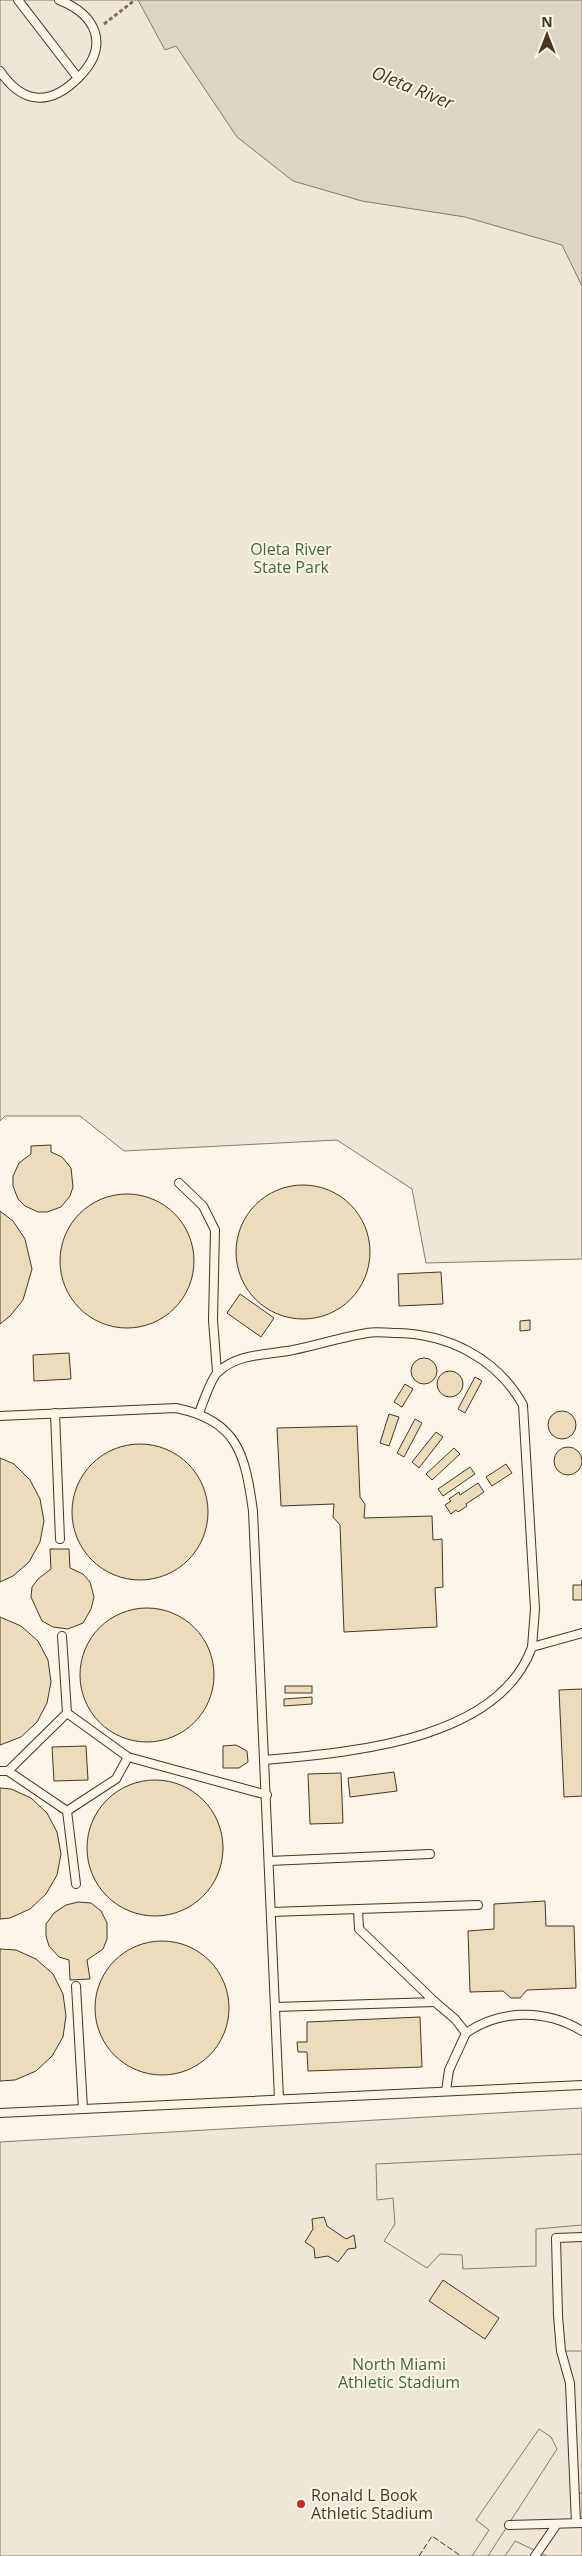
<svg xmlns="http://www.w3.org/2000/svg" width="582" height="2556" font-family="'Open Sans',sans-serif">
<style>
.green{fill:#ede6d9;stroke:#887966}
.parking{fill:#ede7d9;stroke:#887966}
.water{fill:#dcd4c6;stroke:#887966}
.building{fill:#ecdcbc;stroke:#4a3520}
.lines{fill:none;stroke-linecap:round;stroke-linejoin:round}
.lane-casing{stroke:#4a3520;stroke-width:10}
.path{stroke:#7f6f5c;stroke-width:3;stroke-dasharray:4 2.5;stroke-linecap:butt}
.lane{stroke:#fbf6e9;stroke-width:8}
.fence{stroke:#4a3520;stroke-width:1;stroke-dasharray:6 2.5;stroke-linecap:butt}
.poi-dot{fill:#c62828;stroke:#fbf6e9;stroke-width:2}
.labels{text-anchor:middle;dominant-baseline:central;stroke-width:4;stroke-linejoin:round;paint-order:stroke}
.park-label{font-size:16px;fill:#436837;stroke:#fbf6e9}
.poi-label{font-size:16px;fill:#4a3520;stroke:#fbf6e9;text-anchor:start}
.water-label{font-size:18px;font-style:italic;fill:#4a3520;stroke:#fbf6e9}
</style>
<rect width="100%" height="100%" fill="#fbf6e9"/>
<g class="green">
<polygon points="0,0 582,0 582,1259 426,1263 412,1189 337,1140 124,1151 80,1116 5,1116 0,1121"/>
<polygon points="582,2108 582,2556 0,2556 0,2142"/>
</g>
<g class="parking">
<polygon points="582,2154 582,2225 536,2229 536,2266 463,2269 462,2255 440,2254 427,2268 384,2241 395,2224 393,2198 377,2200 376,2164"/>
<polygon points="561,2351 582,2351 582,2493 575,2494 571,2399"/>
<polygon points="539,2429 551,2437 557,2449 488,2556 472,2556 489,2530 476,2520"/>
<polygon points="515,2541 547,2556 505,2556"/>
</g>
<polygon class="water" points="138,0 582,0 582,286 562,245 465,217 362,201 293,181 237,137 176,46 165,50"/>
<g class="building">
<polygon points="51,1145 51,1152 62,1157 71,1168 73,1187 70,1196 61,1207 47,1212 38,1212 25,1206 18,1199 13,1186 13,1176 19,1163 31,1154 31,1146"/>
<circle cx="303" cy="1252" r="67"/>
<circle cx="127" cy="1261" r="67"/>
<polygon points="0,1211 13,1221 25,1239 32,1269 23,1300 10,1316 0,1324"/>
<polygon points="441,1272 443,1304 399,1306 398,1274"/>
<polygon points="240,1294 274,1318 261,1337 227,1313"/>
<polygon points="530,1320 530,1330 520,1331 520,1321"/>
<polygon points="69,1353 71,1379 34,1381 33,1355"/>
<circle cx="424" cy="1371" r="13"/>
<circle cx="450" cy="1384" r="13"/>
<polygon points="475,1377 482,1381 465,1413 458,1409"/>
<polygon points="405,1384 413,1389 402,1407 394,1402"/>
<circle cx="562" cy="1425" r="14"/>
<polygon points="389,1414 399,1417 389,1446 380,1443"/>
<polygon points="415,1419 422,1423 404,1457 397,1453"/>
<polygon points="357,1426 360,1497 365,1504 364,1518 432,1516 433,1540 442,1539 443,1587 435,1588 437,1627 344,1632 340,1525 333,1517 334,1504 281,1506 277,1428"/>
<polygon points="436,1432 443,1437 419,1468 412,1462"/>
<circle cx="140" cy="1512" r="68"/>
<circle cx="568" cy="1461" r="14"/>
<polygon points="454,1448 460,1454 432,1480 426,1474"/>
<polygon points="0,1458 14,1464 30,1480 40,1499 44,1521 40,1542 29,1562 13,1576 0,1582"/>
<polygon points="506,1464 512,1473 492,1486 486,1477"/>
<polygon points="470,1467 475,1474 443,1496 438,1489"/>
<polygon points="478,1483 484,1492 466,1504 467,1506 458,1512 456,1510 451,1514 445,1505 451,1501 449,1499 459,1492 460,1495"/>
<polygon points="50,1549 69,1549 70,1568 83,1574 90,1582 94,1597 91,1609 83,1623 68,1629 53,1627 42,1621 31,1597 32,1587 38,1579 51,1569"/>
<polygon points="582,1580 582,1600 573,1600 573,1585 582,1585"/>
<circle cx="147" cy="1675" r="67"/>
<polygon points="0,1617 21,1626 38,1641 48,1660 51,1682 47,1703 37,1722 21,1737 0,1745"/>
<rect x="285" y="1686" width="27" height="7"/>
<polygon points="582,1689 582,1796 564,1797 559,1690"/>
<polygon points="312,1697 312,1704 284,1706 284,1699"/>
<polygon points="236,1745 247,1751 248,1762 239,1768 223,1768 223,1746"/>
<polygon points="86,1746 88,1780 54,1781 52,1747"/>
<polygon points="394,1772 397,1791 350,1797 348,1778"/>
<polygon points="341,1773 343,1823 310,1824 308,1774"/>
<circle cx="155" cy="1848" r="68"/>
<polygon points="0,1788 11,1789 31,1798 47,1813 57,1832 61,1854 57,1875 46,1894 30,1909 10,1918 0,1919"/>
<polygon points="545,1901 546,1926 574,1926 576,1988 527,1990 520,1998 511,1998 503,1991 470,1992 468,1931 494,1929 494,1904"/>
<polygon points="78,1902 91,1903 101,1911 107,1923 107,1939 103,1949 87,1960 90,1979 70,1980 69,1960 59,1957 49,1946 46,1936 46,1924 54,1913 66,1905"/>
<circle cx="162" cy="2008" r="67"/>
<polygon points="0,1949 16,1950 36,1959 53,1974 63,1994 66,2016 63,2037 52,2056 36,2071 15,2080 0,2081"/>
<polygon points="420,2017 422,2067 308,2071 307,2052 298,2052 297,2042 307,2042 307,2022"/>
<polygon points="324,2217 327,2226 346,2239 354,2235 356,2248 348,2249 338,2262 328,2256 315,2258 314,2248 305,2242 313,2229 312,2219"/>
<polygon points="443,2280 499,2318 485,2339 429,2301"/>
</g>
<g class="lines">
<defs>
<g id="lane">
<polyline points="18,0 78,78"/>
<path d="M0,71C23,105 51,106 79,77C110,46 97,15 59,0"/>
<polyline points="179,1183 203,1206 215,1230 213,1320 217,1372"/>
<polyline points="55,1413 60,1539"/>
<path d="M199,1413C203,1403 211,1378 218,1372C238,1353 268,1355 293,1350C318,1345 342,1337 367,1333C376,1331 385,1333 394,1333C447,1333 497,1358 523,1405L535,1609L532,1647"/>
<path d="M0,1416L176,1408C238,1421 245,1454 253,1511L279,2099"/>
<polyline points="62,1636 67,1713 128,1757 267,1795"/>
<path d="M265,1760C349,1752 498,1742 532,1647L582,1633"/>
<polyline points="0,1771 8,1771 67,1811 76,1884"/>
<polyline points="8,1771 67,1713"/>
<polyline points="67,1811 116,1779 128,1757"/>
<polyline points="269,1861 430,1854"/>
<polyline points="358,1909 478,1905"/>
<polyline points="271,1912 358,1909 359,1929 435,2002 275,2007"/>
<polyline points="76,1986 83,2109"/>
<polyline points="435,2002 455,2019 466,2033 449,2070 446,2091"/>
<path d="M466,2033C501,2009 546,2009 582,2031"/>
<polyline points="0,2113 582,2085"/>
<polyline points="576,2523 570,2383 561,2351 558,2316 556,2238 582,2237"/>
<polyline points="509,2525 582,2523"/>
<polyline points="535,2556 557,2524"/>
</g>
</defs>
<use href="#lane" class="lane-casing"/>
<polyline class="path" points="104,24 135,0"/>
<use href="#lane" class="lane"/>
<polyline class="fence" points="419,2556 432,2536 461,2556"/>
</g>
<circle class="poi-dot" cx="301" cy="2504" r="5"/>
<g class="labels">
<g class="park-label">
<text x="291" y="549">Oleta River<tspan x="291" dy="18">State Park</tspan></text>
<text x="399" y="2364">North Miami<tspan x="399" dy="18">Athletic Stadium</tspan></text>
</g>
<g class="poi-label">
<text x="311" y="2495">Ronald L Book<tspan x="311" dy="18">Athletic Stadium</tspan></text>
</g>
<g class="water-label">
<text transform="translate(413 87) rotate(22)">Oleta River</text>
</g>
</g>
<g transform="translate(547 35)" stroke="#fbf6e9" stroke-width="4" paint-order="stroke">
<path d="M0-4L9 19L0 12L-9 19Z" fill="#4a3520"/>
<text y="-8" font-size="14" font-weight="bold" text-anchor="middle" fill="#4a3520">N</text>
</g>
</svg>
